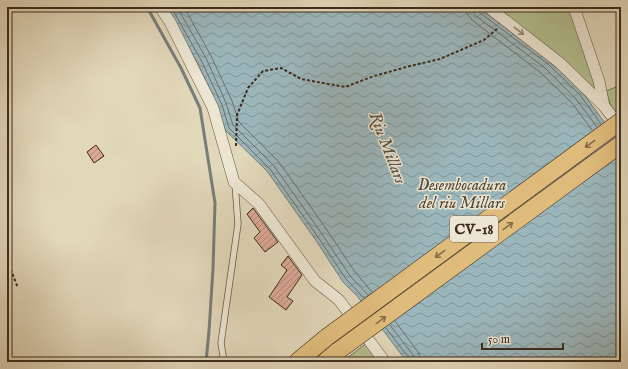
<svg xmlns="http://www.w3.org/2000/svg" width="628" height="369" font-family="'IM FELL English',serif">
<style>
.green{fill:#b3be8f;stroke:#787456}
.water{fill:url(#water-waves);stroke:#767e7c}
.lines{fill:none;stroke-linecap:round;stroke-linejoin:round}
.shore{stroke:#6c706c;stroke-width:1}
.stream{stroke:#767e7c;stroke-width:3}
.building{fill:url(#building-hatch);stroke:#3e2b1d}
.lane-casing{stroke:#675644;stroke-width:7}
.street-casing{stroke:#675644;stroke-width:12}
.primary-casing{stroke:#3e2b1d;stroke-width:18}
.path{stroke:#3e2b1d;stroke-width:2;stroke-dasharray:3 2;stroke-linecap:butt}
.lane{stroke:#ece5d2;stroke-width:5.5}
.street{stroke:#ece5d2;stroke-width:11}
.primary{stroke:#e0bc7c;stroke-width:17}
.primary-bridge-casing{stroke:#3e2b1d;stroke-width:18;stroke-linecap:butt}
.primary-bridge{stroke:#e0bc7c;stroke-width:17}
.oneway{stroke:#958878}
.oneway2{stroke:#876c48}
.labels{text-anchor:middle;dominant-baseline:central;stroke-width:3;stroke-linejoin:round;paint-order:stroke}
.shield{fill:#ece5d2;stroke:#726353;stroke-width:1}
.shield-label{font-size:15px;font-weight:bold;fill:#3e2b1d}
.park-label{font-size:16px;font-style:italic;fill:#554834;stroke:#ece5d2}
.water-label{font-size:17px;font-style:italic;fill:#554e44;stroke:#ece5d2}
</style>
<defs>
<pattern id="water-waves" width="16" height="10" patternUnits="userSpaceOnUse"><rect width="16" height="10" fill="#9bb6bb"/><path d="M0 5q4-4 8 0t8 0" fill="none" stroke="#809497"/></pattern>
<pattern id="building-hatch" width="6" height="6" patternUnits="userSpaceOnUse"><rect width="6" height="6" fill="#dba896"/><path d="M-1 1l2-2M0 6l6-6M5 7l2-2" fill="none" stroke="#b3897a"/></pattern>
</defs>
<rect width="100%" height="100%" fill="#e1d7b9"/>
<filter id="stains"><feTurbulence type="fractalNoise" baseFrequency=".005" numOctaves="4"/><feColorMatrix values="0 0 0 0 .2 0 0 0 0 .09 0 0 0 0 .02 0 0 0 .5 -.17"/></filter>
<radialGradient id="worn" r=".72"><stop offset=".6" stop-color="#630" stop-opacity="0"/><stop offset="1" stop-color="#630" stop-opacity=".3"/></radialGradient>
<g class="green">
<polygon points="507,7 573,7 602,103 501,14"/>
<polygon points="621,85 621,111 614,116 606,91"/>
<polygon points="368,342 380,359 377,362 342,362"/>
</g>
<polygon class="water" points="167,7 479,7 550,61 583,93 621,145 621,362 407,362 358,297 343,282 315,239 267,171 225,130 218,106 197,62"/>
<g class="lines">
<g class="shore">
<polyline points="171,7 201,60 222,105 229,128 270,169 318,237 346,279 364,298"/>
<polyline points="177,7 206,58 226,103 233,125 274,166 322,234 350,276 368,295"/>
<polyline points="184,7 211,56 232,101 239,122 279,162 327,230 355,272 372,292"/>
<polyline points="466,7 467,14 472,20 541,73 572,103 592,130"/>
<polyline points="472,7 473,12 476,16 545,68 576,99 597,127"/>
<polyline points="478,7 478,10 479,12 548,64 580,95 601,124"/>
<polyline points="395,321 418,352 420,356 420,362"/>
<polyline points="390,325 413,355 414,362"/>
<polyline points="386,328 409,358 409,362"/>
</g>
<polyline class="stream" points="147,7 181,68 200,108 215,203 213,269 209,331 206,362"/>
</g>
<g class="building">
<polygon points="96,145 104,156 94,163 87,152"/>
<polygon points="253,208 278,242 265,252 254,238 260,232 247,214"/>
<polygon points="288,256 302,275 287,297 293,301 286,310 269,297 287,270 281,265"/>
</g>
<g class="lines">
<defs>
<polyline id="lane" points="224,362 221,343 238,224 235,183"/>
<g id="street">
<polyline points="160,7 170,22 213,108 234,182 259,204 315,281 339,300 385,362"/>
<polyline points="488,7 560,63 604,106 621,128"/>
<polyline points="574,7 599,81 604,106"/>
</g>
<g id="primary">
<polyline points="297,362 327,337"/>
<polyline points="325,362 338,351"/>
</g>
</defs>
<use href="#lane" class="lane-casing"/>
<use href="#street" class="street-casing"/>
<use href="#primary" class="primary-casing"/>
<g class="path">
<polyline points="236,146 237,115 248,88 263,71 281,68 301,79 345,87 374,76 410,66 440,59 484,40 498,28"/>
<polyline points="7,260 18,288"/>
</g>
<use href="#lane" class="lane"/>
<use href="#street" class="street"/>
<use href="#primary" class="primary"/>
<defs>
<g id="primary-bridge">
<polyline points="327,337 621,121"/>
<polyline points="338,351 621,144"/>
</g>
</defs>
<use href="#primary-bridge" class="primary-bridge-casing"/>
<use href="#primary-bridge" class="primary-bridge"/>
</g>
<defs><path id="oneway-shaft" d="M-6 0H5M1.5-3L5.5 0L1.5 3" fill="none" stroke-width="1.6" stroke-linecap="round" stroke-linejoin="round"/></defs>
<use class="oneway" href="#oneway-shaft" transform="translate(519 31) rotate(37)"/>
<g class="oneway2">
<use href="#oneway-shaft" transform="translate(590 144) rotate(144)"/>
<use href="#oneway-shaft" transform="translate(508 226) rotate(-36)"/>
<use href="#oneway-shaft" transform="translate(440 254) rotate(144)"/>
<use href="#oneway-shaft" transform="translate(381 320) rotate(-36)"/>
</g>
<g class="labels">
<rect class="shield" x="450" y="216" width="48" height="26" rx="3"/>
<g class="shield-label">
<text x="474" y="229">CV-18</text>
</g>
<g class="park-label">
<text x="462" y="186">Desembocadura<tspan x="462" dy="18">del riu Millars</tspan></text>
</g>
<g class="water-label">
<text transform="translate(387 148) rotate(69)">Riu Millars</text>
</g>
</g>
<rect width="628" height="369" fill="none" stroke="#e1d7b9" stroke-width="24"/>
<rect x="8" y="8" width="612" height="353" fill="none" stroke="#3e2b1d" stroke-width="2"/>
<rect x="12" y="12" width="604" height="345" fill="none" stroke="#3e2b1d"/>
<path d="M482 343v6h81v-6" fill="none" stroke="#3e2b1d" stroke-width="2"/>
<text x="488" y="343" font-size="12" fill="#3e2b1d" stroke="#ece5d2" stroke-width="3" paint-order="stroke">50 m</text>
<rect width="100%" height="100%" filter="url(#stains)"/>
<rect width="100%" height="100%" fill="url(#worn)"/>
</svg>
